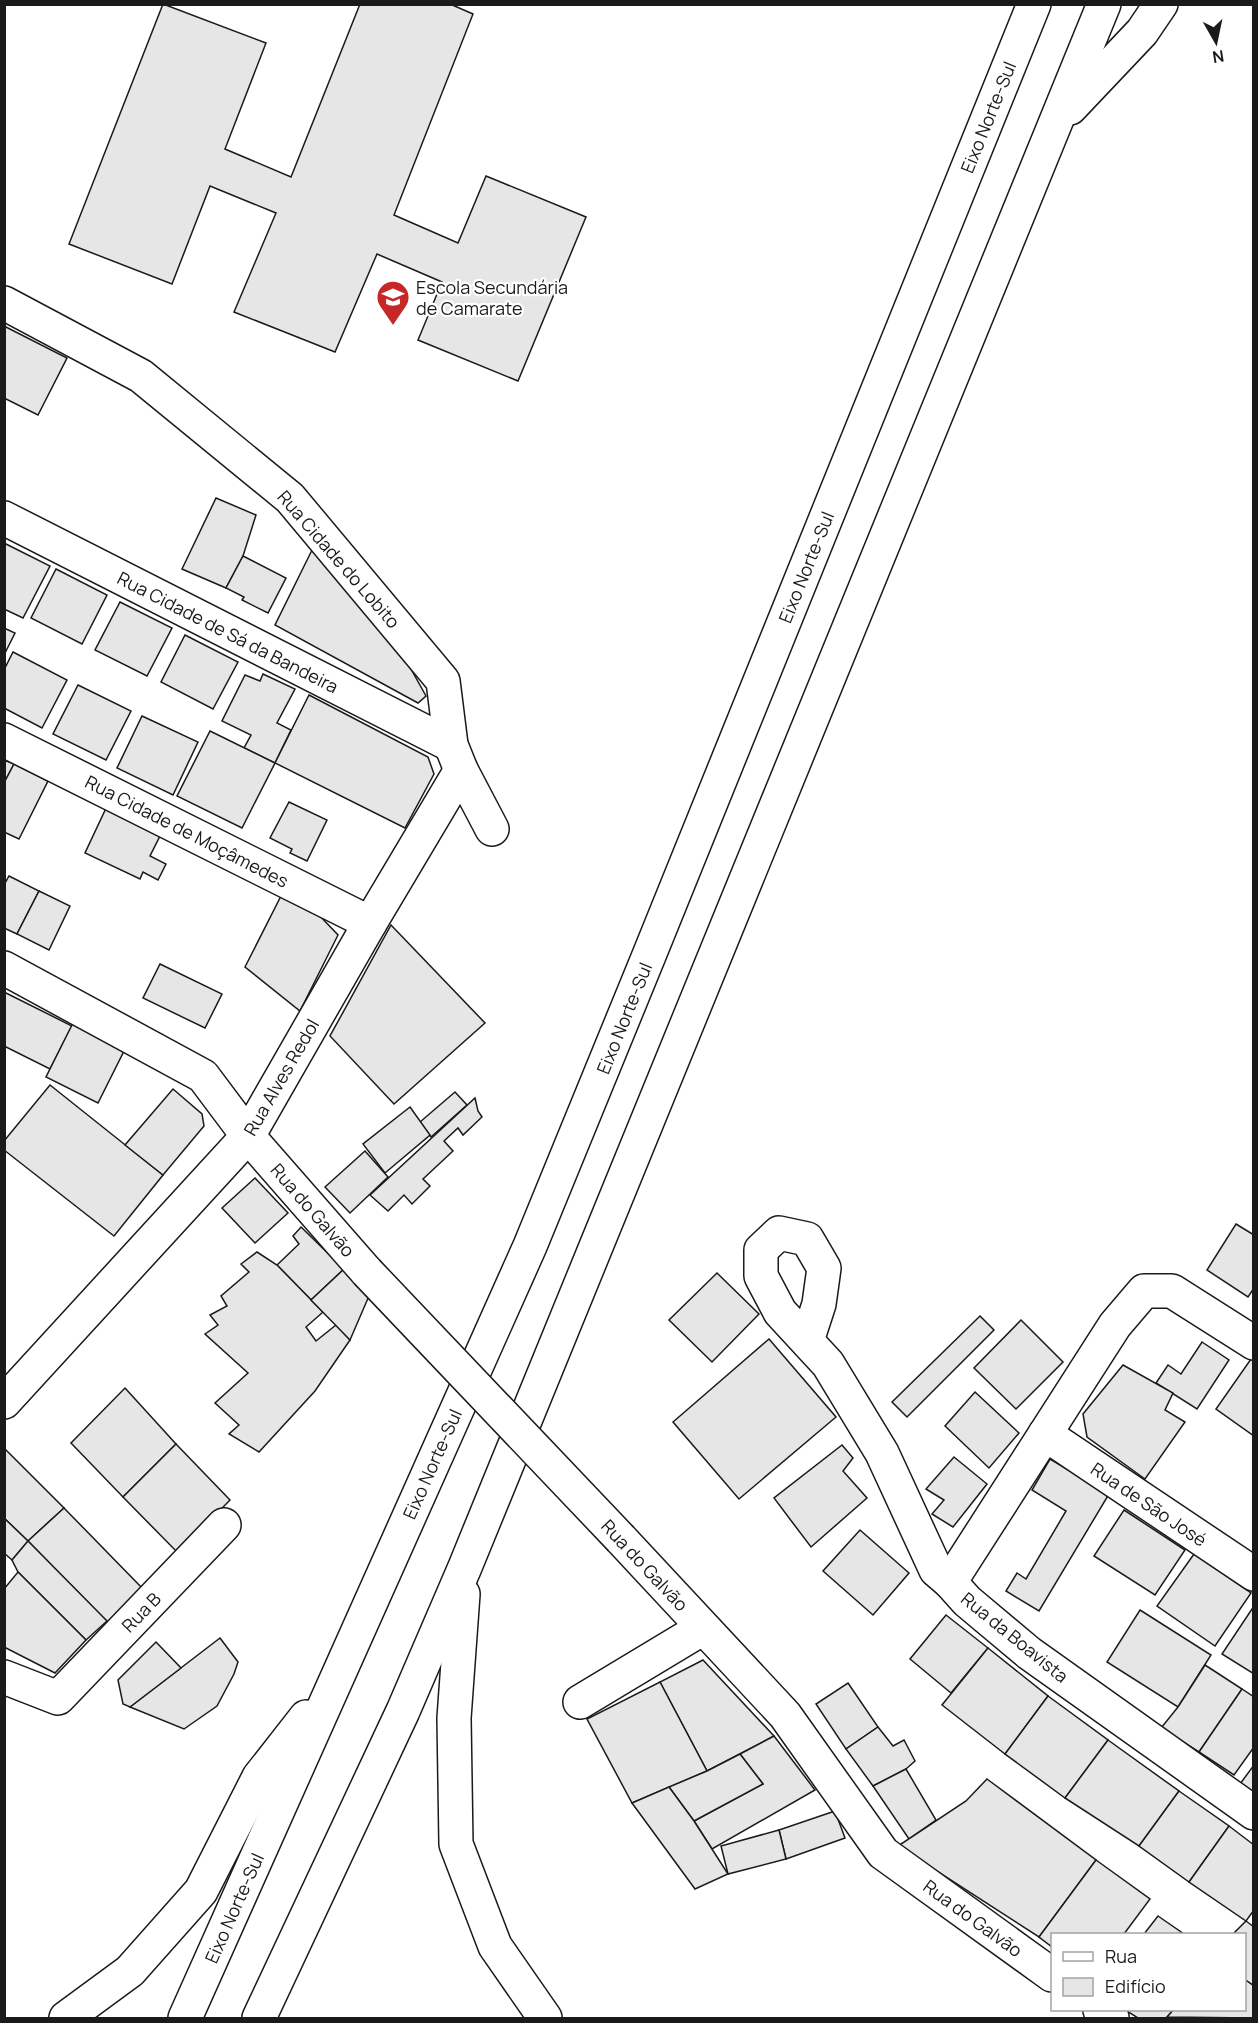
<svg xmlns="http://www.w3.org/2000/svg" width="1258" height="2023" font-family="Manrope,sans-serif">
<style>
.building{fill:#e6e6e6;stroke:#1a1a1a;stroke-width:1.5}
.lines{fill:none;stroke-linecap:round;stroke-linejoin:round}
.minor-casing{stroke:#1a1a1a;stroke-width:36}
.highway-casing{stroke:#1a1a1a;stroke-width:36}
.minor{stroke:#fff;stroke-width:33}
.highway{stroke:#fff;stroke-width:33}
.minor-bridge-casing{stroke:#1a1a1a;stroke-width:36;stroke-linecap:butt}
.minor-bridge{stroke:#fff;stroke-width:33}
.labels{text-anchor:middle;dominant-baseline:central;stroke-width:4.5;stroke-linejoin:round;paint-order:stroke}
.street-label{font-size:18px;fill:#1a1a1a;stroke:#fff}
.poi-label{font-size:18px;fill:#1a1a1a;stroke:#fff;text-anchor:start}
</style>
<rect width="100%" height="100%" fill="#fff"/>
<g class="building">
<polygon points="163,4 266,43 225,149 291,177 360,4 450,4 473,14 394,215 458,243 486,176 586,217 518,381 418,340 442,282 377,254 335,352 234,312 276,213 210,186 172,284 69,244"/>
<polygon points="4,326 67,358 38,415 4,398"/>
<polygon points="216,498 256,515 243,556 226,588 182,569"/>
<polygon points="4,543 50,566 23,618 4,609"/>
<polygon points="314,546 397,644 426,696 418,703 275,625"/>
<polygon points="243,556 286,578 268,613 242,600 244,597 226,588"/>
<polygon points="56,569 107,595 82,644 31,618"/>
<polygon points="120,602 172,628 147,676 95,650"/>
<polygon points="4,628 15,633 4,655"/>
<polygon points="185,635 238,662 213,709 161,682"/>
<polygon points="13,652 67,680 42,728 4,708 4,670"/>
<polygon points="263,674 295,689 277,723 291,730 275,763 244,748 251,735 222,721 245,675 260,681"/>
<polygon points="78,685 131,711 106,760 53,734"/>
<polygon points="309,695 428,757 434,774 405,828 275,763"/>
<polygon points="142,716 198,742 173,795 117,768"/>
<polygon points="210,731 275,763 242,828 177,796"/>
<polygon points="4,760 14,764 4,783"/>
<polygon points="14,764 48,781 19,839 4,832 4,783"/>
<polygon points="289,802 327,820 307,861 290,853 292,849 270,838"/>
<polygon points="108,804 163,830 150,856 166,864 158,880 143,872 140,879 85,853"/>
<polygon points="9,876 39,891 17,934 4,928 4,885"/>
<polygon points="39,891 70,906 49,950 17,934"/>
<polygon points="282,894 319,915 338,935 300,1011 245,967"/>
<polygon points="391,925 485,1023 394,1104 330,1036"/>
<polygon points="160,964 222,994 205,1028 143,998"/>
<polygon points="4,992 72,1026 50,1069 4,1046"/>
<polygon points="74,1021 126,1047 98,1103 46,1077"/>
<polygon points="50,1085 163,1175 114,1236 4,1150 4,1141"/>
<polygon points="173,1089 202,1114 204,1126 163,1175 125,1145"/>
<polygon points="455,1092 467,1105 431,1137 420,1122"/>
<polygon points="475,1098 478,1111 482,1117 463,1135 458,1128 444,1141 453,1151 423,1179 430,1186 412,1204 404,1195 388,1211 370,1195"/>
<polygon points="410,1107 430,1135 385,1173 363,1144"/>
<polygon points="365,1151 388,1177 350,1213 325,1187"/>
<polygon points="255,1178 288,1213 255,1243 222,1208"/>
<polygon points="1236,1224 1254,1235 1254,1288 1248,1297 1207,1270"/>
<polygon points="301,1227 344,1269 311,1300 277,1265 299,1244 293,1236"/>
<polygon points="257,1252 277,1265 323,1312 306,1327 316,1341 336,1325 350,1340 315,1391 259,1452 229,1434 239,1425 215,1403 248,1373 205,1334 218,1325 210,1315 227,1306 221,1296 249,1272 241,1264"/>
<polygon points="344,1269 369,1296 350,1340 311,1300"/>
<polygon points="717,1273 759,1314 712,1362 669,1320"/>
<polygon points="980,1316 994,1330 907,1417 892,1402"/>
<polygon points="1021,1320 1063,1362 1016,1409 974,1368"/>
<polygon points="769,1339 836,1417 739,1499 673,1422"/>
<polygon points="1202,1342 1229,1360 1197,1409 1156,1383 1168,1365 1181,1374"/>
<polygon points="1251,1359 1254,1361 1254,1436 1216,1409"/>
<polygon points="1123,1365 1173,1393 1165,1410 1185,1422 1145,1479 1087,1437 1083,1414"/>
<polygon points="125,1388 176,1444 123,1497 71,1443"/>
<polygon points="975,1392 1019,1433 989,1468 945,1426"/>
<polygon points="176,1444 230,1500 178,1553 123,1497"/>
<polygon points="842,1445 853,1458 843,1471 867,1498 811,1547 774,1498"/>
<polygon points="4,1448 64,1508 28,1541 4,1518"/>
<polygon points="954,1457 987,1484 953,1527 932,1514 944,1500 926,1489"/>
<polygon points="1050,1459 1109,1494 1039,1611 1006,1591 1017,1573 1026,1579 1066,1511 1032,1490"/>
<polygon points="64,1508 144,1590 109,1624 28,1541"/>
<polygon points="1124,1510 1185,1550 1155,1595 1094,1556"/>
<polygon points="4,1518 28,1541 12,1560 4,1553"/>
<polygon points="860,1530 909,1573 873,1615 823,1571"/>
<polygon points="28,1541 107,1621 86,1640 18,1572 12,1560"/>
<polygon points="1194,1554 1251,1593 1215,1646 1157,1606"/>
<polygon points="18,1572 86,1640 55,1673 4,1647 4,1589"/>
<polygon points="1254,1606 1254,1674 1222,1654"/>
<polygon points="1140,1610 1211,1655 1178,1707 1107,1662"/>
<polygon points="946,1615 988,1648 951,1693 910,1659"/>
<polygon points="220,1638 238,1662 234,1674 217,1706 184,1729 130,1707"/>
<polygon points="156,1642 181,1668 130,1707 123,1704 118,1680"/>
<polygon points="988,1648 1048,1696 1005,1754 942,1705"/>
<polygon points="703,1660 774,1736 707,1771 660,1682"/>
<polygon points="1205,1665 1242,1689 1199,1752 1161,1728 1178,1707"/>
<polygon points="660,1682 707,1771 632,1803 587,1719"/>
<polygon points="848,1683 878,1727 846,1749 816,1704"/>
<polygon points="1242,1689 1254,1697 1254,1747 1234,1775 1199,1752"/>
<polygon points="1048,1696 1108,1740 1065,1798 1005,1754"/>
<polygon points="878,1727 893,1746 904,1740 915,1761 906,1769 873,1786 846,1749"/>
<polygon points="774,1736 815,1790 712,1849 694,1821 763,1784 740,1754"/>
<polygon points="1108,1740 1179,1791 1139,1846 1065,1798"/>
<polygon points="740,1754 763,1784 694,1821 669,1787 707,1771"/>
<polygon points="1254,1765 1254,1793 1240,1784"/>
<polygon points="906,1769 936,1820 909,1839 873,1786"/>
<polygon points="987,1779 1096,1860 1039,1937 898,1846 966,1801"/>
<polygon points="669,1787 694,1821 728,1874 695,1889 632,1803"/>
<polygon points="1179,1791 1229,1826 1189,1882 1139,1846"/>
<polygon points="835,1811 845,1838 786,1859 779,1830"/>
<polygon points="1229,1826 1254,1845 1254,1910 1246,1921 1189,1882"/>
<polygon points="779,1830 786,1859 728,1874 721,1846"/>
<polygon points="1096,1860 1150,1899 1124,1934 1052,1934 1052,1947 1039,1937"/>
<polygon points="1158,1916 1184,1934 1144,1934"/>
<polygon points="1246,1921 1254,1927 1254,1986 1244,1979 1244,1934 1233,1934"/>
<polygon points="1244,1979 1254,1986 1254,2018 1167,2017 1173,2010 1244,2010"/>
<polygon points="1125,2010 1173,2010 1166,2018 1138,2018"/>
</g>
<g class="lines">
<defs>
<g id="minor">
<polyline points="4,303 141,376 290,498 443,681 451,745 461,770 492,829"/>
<polyline points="4,518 451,745"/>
<polyline points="4,740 370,923"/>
<polyline points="4,968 203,1076 248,1136 367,1272"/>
<polyline points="807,1341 819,1304 824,1268 807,1239 779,1233 761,1250 761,1276 780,1312 828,1364 882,1453 936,1570 950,1582 967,1601 1029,1653 1254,1813"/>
<polyline points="4,1402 248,1136 370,923 461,770"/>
<polyline points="1045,1434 1254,1574"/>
<polyline points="621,1539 785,1715 883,1853 1052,1975"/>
<polyline points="950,1582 1115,1325 1144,1291 1172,1291 1254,1343"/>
<polyline points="4,1677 58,1698 224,1525"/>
<polyline points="580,1702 703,1628"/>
<polyline points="1100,2010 1112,2018"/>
</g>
<g id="highway">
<polyline points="1070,108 1142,32 1161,4"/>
<polyline points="463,1594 454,1718 456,1844 495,1946 545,2018"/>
<polyline points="66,2018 130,1971 201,1891 259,1777 306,1717"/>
<polyline points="185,2018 530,1246 650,953 1034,4"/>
<polyline points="259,2018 403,1711 465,1567 1104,4"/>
</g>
</defs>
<use href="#minor" class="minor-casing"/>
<use href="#highway" class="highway-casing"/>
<use href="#minor" class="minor"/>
<use href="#highway" class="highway"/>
<defs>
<polyline id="minor-bridge" points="367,1272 621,1539"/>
</defs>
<use href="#minor-bridge" class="minor-bridge-casing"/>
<use href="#minor-bridge" class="minor-bridge"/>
</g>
<defs>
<symbol id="school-pin" viewBox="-11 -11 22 30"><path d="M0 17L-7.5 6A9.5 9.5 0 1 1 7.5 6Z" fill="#c62828" stroke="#fff"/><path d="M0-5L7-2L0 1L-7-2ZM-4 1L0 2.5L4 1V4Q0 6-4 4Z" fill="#fff"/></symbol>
</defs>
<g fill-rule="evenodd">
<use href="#school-pin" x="374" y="278" width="38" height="52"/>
</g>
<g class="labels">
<g class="street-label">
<text transform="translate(988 117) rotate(-68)">Eixo Norte-Sul</text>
<text transform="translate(339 559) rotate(49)">Rua Cidade do Lobito</text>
<text transform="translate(806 567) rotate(-68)">Eixo Norte-Sul</text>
<text transform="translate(228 632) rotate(27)">Rua Cidade de Sá da Bandeira</text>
<text transform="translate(187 831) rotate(27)">Rua Cidade de Moçâmedes</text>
<text transform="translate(624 1018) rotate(-68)">Eixo Norte-Sul</text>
<text transform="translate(281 1077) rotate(-60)">Rua Alves Redol</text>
<text transform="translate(313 1210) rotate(49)">Rua do Galvão</text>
<text transform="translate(432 1464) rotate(-66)">Eixo Norte-Sul</text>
<text transform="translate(1149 1504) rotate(34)">Rua de São José</text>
<text transform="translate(645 1565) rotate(47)">Rua do Galvão</text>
<text transform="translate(141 1612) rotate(-46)">Rua B</text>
<text transform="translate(1015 1637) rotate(39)">Rua da Boavista</text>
<text transform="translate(234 1908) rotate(-66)">Eixo Norte-Sul</text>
<text transform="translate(973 1918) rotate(36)">Rua do Galvão</text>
</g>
<g class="poi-label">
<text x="416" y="287">Escola Secundária<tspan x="416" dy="21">de Camarate</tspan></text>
</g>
</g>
<rect width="1258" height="2023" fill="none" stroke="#1a1a1a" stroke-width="12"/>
<rect x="1051" y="1933" width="195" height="78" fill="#ffffff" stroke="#a3a3a3" stroke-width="1.5"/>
<rect x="1063" y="1952" width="30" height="9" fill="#ffffff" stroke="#a3a3a3" stroke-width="1.5"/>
<text x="1105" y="1963" font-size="18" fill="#1a1a1a">Rua</text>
<rect x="1063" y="1978" width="30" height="18" fill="#e6e6e6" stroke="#a3a3a3" stroke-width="1.5"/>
<text x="1105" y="1993" font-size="18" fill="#1a1a1a">Edifício</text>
<g transform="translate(1216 42) rotate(171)" stroke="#ffffff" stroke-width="4.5" paint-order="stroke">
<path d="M0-4.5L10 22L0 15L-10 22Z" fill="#1a1a1a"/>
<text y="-9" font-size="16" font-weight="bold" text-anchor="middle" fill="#1a1a1a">N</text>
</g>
</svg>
